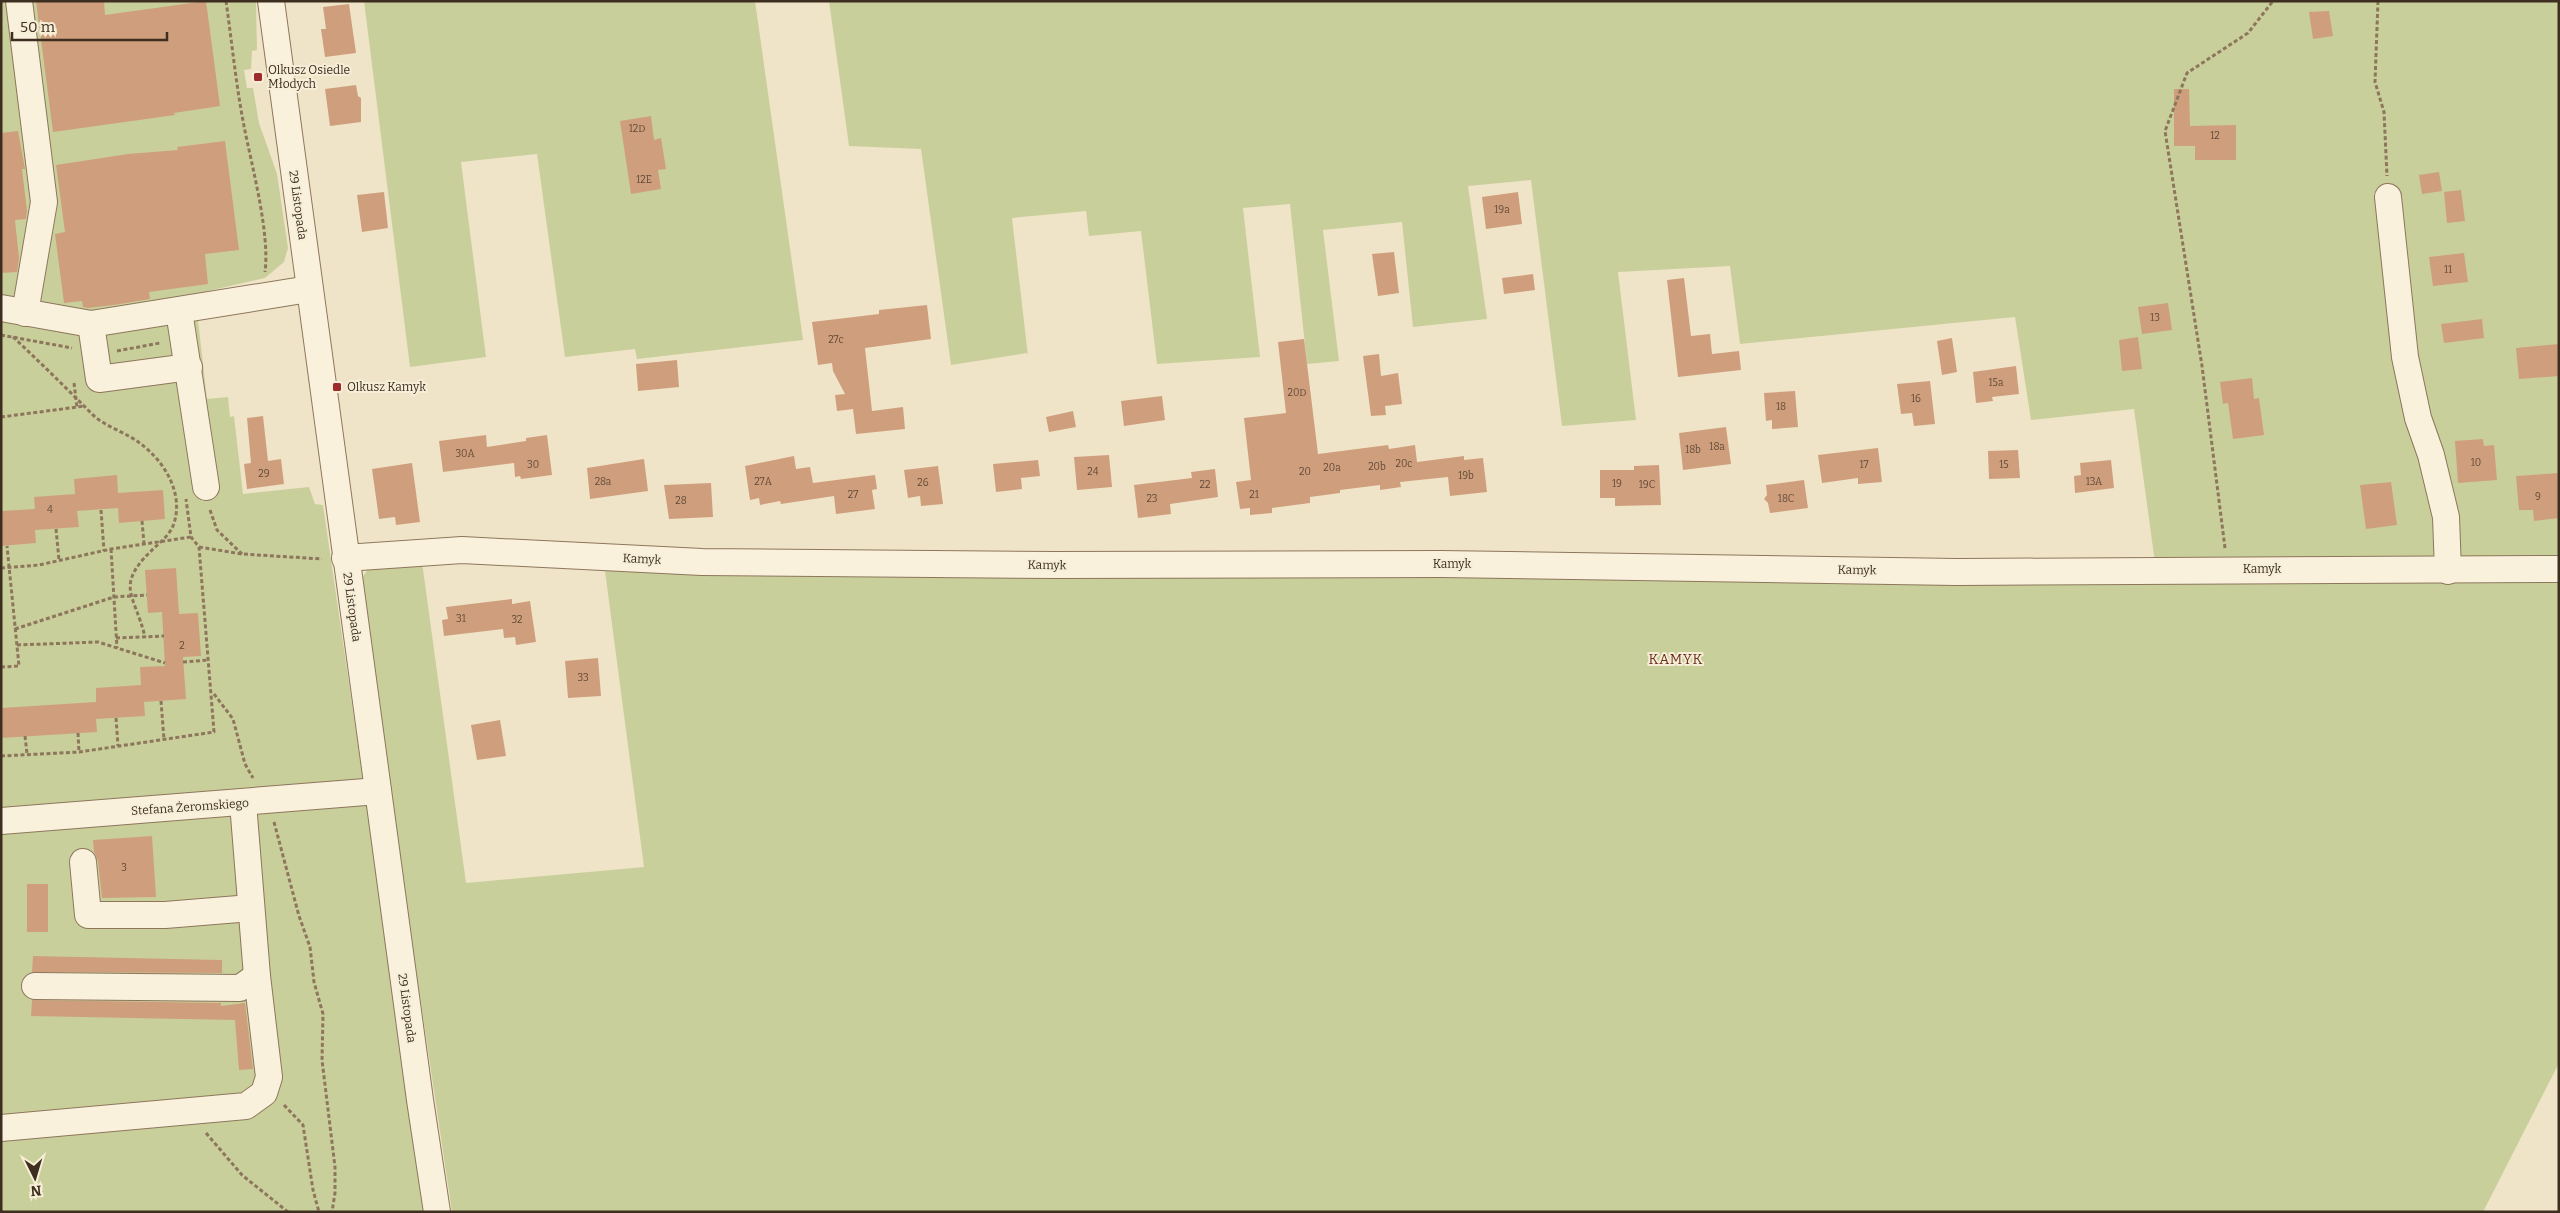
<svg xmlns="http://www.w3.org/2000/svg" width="2560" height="1213" font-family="Bitter,serif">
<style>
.green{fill:#c9cf9b}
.building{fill:#cf9f7d}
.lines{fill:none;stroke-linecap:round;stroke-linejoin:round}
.minor-casing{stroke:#8d765c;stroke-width:28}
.path{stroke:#8d765c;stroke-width:3;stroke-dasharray:4 2.5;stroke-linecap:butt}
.minor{stroke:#faf1dc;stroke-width:26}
.poi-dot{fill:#9e2a2b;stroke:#f7eed8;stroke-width:2}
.labels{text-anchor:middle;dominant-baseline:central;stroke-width:4;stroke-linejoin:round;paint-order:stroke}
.number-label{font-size:10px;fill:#624a37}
.poi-label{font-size:12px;fill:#3d2e20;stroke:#f7eed8;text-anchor:start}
.street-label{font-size:12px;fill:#3d2e20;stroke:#f7eed8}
.neighbourhood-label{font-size:14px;letter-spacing:1px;fill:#6b2e1e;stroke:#f7eed8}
</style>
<rect width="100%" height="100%" fill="#f0e4c8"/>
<g class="green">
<polygon points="1,1 256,1 257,50 252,51 251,69 244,70 247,88 253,88 259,123 277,174 288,248 284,262 265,278 195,294 207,399 228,397 230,417 234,416 243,494 309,487 315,504 323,505 426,1212 1,1212"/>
<polygon points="364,1 755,1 803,340 637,359 635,349 565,357 537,154 461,162 486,357 410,367"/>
<polygon points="829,1 2559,1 2559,557 2155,563 2134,409 2031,420 2015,317 1740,344 1730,266 1618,272 1636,420 1562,426 1531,180 1468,186 1487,319 1413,327 1402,222 1323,230 1339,361 1307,364 1290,204 1243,208 1260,357 1157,364 1141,231 1089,236 1086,211 1012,218 1028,356 1027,353 951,365 921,149 849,146"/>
<polygon points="422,562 466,883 644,867 605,571 2559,576 2559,1063 2483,1212 452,1212 400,862 362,578 368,569"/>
</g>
<g class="building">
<polygon points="36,1 104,1 105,15 206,1 220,106 174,113 175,115 53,132"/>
<polygon points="349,4 356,53 325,57 321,29 326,29 323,7"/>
<polygon points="2329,11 2333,36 2313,39 2309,12"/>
<polygon points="356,85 358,96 361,98 361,122 330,126 325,89"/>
<polygon points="2174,89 2189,89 2190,126 2236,125 2236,160 2195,160 2195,146 2174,146"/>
<polygon points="651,116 654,140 661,138 666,169 658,170 661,189 631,194 620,121"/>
<polygon points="18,131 25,169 22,169 27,211 26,219 15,220 19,258 17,272 1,273 1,133"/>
<polygon points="225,141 239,250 205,254 208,284 149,292 150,299 114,305 88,308 83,307 82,301 64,303 55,234 65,232 56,165 128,154 178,150 177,147"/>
<polygon points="2439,172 2442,191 2422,194 2419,175"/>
<polygon points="2461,190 2465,221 2447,223 2444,192"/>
<polygon points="384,192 388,228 362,232 357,195"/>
<polygon points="1518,192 1522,224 1486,229 1482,197"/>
<polygon points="1394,252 1399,293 1378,296 1372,254"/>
<polygon points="2464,253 2468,282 2433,286 2429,257"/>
<polygon points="1533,274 1535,290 1504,294 1502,278"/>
<polygon points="1684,278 1691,336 1710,334 1712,354 1739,351 1741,370 1678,377 1667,280"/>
<polygon points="2168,303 2172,330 2142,334 2138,307"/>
<polygon points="927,305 931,339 865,348 872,411 903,407 905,429 856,434 853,409 837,411 835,395 845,394 833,371 832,363 818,365 812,322 879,314 879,310"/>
<polygon points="2482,319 2484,338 2444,343 2441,324"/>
<polygon points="2138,337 2142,369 2122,371 2119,340"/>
<polygon points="1952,338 1957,372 1942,375 1937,341"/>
<polygon points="1304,339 1318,454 1388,445 1389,449 1415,445 1417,462 1464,456 1464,460 1483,458 1487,492 1450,496 1448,477 1400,482 1401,487 1380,490 1380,485 1340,490 1340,493 1310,497 1310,503 1272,508 1272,513 1250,515 1250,508 1240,509 1236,482 1251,480 1244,418 1286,413 1278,342"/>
<polygon points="2559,344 2559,376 2519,379 2516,348"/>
<polygon points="1379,354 1381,376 1398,373 1402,404 1385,406 1386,415 1371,416 1363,356"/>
<polygon points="677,360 679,387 638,391 636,364"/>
<polygon points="2016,366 2019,394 1992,397 1993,401 1976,403 1973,372"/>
<polygon points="2252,378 2254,399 2259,398 2264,435 2233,439 2228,403 2223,404 2220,382"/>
<polygon points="1930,381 1935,424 1914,426 1912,413 1901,414 1897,384"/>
<polygon points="1795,391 1798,427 1772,429 1772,420 1766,421 1764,393"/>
<polygon points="1162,396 1165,420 1124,426 1121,401"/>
<polygon points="1073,411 1076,427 1049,432 1046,417"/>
<polygon points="263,416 268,461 281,459 284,484 247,489 244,464 251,463 247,418"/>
<polygon points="1726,427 1731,464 1683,470 1679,433"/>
<polygon points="486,435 487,447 526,441 526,438 547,435 552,475 521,479 520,476 515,477 514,463 443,472 439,441"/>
<polygon points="2483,439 2484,446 2494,445 2497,480 2458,483 2455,441"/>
<polygon points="1878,448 1882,482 1858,484 1858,478 1822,483 1818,455"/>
<polygon points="2018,450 2020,478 1989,479 1988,451"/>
<polygon points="1109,455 1112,487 1077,490 1074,457"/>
<polygon points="794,456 796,469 810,467 813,483 875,475 877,489 872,490 875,509 836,514 834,496 781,504 780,501 760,505 759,498 750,500 745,466"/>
<polygon points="644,459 648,491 590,499 587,468"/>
<polygon points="1038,460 1040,476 1021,478 1022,489 996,492 993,464"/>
<polygon points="2111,460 2114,488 2075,493 2074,476 2081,475 2080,463"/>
<polygon points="412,463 420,522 396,525 395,517 379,519 372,469"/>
<polygon points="1659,465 1661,505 1615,506 1615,498 1600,498 1600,470 1634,470 1634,466"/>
<polygon points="938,466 943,504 921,506 920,496 908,498 904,470"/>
<polygon points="1215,469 1218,497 1170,504 1171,514 1138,518 1134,485 1192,478 1191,472"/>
<polygon points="2559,473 2559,518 2534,521 2533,510 2519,510 2516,476"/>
<polygon points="117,475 118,493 163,490 165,519 119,523 118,508 77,511 79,527 35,530 36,543 1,546 1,511 35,509 34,497 75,494 74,479"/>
<polygon points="1804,480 1808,508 1770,513 1768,503 1764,499 1767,495 1766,485"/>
<polygon points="2391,482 2397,525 2366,529 2360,485"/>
<polygon points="711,483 713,517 669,519 664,485"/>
<polygon points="176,568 179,614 198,613 201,656 183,657 186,699 144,702 145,716 96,719 97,732 1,738 1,708 96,702 96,688 141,685 140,667 165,666 162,612 148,613 145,570"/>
<polygon points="512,599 512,604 530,601 536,642 516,645 515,637 504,638 503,629 444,636 442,620 448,619 446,607"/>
<polygon points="598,658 601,696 568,698 565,661"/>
<polygon points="500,720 506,756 477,760 471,725"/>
<polygon points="152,836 156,897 102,898 98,861 94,852 93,840"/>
<rect x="27" y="884" width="21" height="48"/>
<polygon points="33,956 222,960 222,973 32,972"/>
<polygon points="32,1000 221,1003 221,1006 245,1003 253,1069 239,1070 235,1020 31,1016"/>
</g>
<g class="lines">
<defs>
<g id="minor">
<polyline points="19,1 44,202 25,313"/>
<polyline points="271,1 420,1100 437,1212"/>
<polyline points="2388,197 2405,357 2418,418 2431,455 2446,517 2448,571"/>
<polyline points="1,308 91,324 309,289"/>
<polyline points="179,311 206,487"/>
<polyline points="91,324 99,379 189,367"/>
<polyline points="345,558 462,550 702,562 1054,565 1441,564 1957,572 2559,569"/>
<polyline points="1,821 378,791"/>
<polyline points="83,862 88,915 165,915 251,908"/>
<polyline points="35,986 240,988 257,976"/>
<polyline points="1,1128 246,1106 264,1093 269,1077 257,976 243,803"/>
</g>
</defs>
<use href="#minor" class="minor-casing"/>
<g class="path">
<path d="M226,1C232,43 236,85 244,126C252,167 270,233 265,272"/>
<polyline points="2378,1 2375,82 2384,112 2387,176"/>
<polyline points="1,335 72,348"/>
<path d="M13,337C40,362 66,388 92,414C105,427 126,432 141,444C165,462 185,495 173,526C169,536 158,544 150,552C115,587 135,595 145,637"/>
<polyline points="117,351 160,343"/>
<polyline points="74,383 77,407"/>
<polyline points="1,417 85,406"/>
<polyline points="101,510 104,551"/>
<polyline points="210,510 217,530 242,554"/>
<polyline points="142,521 144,544"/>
<polyline points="56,529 59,560"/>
<polyline points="199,547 242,554 322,559"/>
<polyline points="2225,548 2202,366 2165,131 2187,73 2248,33 2273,1"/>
<polyline points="111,549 117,648"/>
<polyline points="1,568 39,565 111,549 191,537"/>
<polyline points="15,629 114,597 147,595"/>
<polyline points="116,638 164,636"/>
<polyline points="17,645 98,642 165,663"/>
<polyline points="183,662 208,660"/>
<polyline points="1,667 19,666 7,546"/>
<polyline points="214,694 233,719 245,764 253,778"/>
<polyline points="161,701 164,740"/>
<polyline points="116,718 118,746"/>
<polyline points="78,733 79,752"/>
<polyline points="25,736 27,754"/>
<polyline points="1,756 79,752 214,732 199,547 191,537 186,499"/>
<polyline points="274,822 299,916 310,947 314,982 323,1014 322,1060 335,1167 335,1193 332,1212"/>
<polyline points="284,1105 303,1125 313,1190 319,1212"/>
<polyline points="206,1133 242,1175 288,1212"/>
</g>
<use href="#minor" class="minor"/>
</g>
<g class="poi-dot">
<rect x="253" y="72" width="10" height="10" rx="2.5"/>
<rect x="332" y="382" width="10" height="10" rx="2.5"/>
</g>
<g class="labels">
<g class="number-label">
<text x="637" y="129">12D</text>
<text x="2215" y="136">12</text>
<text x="644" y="180">12E</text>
<text x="1502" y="210">19a</text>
<text x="2448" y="270">11</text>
<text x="2155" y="318">13</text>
<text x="836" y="340">27c</text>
<text x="1996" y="383">15a</text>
<text x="1297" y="393">20D</text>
<text x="1916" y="399">16</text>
<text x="1781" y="407">18</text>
<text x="1717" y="447">18a</text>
<text x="1693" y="450">18b</text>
<text x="465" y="454">30A</text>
<text x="2476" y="463">10</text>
<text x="1404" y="464">20c</text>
<text x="533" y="465">30</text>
<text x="1864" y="465">17</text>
<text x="2004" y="465">15</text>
<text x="1377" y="467">20b</text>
<text x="1332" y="468">20a</text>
<text x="1093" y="472">24</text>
<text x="1305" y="472">20</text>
<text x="264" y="474">29</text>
<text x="1466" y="476">19b</text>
<text x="603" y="482">28a</text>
<text x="763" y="482">27A</text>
<text x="2094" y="482">13A</text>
<text x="923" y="483">26</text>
<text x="1617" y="484">19</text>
<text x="1205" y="485">22</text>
<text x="1647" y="485">19C</text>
<text x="853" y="495">27</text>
<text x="1254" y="495">21</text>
<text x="2538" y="497">9</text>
<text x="1152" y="499">23</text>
<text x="1786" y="499">18C</text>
<text x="681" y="501">28</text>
<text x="50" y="510">4</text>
<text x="461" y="619">31</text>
<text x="517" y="620">32</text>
<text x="182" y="646">2</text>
<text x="583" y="678">33</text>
<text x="124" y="868">3</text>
</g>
<g class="poi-label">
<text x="268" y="70">Olkusz Osiedle<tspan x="268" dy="14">Młodych</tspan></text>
<text x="347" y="387">Olkusz Kamyk</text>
</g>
<g class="street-label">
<text transform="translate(298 205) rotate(82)">29 Listopada</text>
<text transform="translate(642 559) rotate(3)">Kamyk</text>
<text x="1452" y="564">Kamyk</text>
<text transform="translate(1047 565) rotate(1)">Kamyk</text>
<text x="2262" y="569">Kamyk</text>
<text transform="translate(1857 570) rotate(1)">Kamyk</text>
<text transform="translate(352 607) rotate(82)">29 Listopada</text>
<text transform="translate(190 807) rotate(-4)">Stefana Żeromskiego</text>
<text transform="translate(407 1008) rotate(82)">29 Listopada</text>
</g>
<g class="neighbourhood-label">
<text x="1676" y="659">KAMYK</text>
</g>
</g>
<rect width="2560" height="1213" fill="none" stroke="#3d2e20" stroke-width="5"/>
<g transform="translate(35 1178) rotate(175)" stroke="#f7eed8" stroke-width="4" paint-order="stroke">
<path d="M0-4L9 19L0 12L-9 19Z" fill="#3d2e20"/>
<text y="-8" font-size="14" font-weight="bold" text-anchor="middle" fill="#3d2e20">N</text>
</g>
<path d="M12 32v8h155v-8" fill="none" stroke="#3d2e20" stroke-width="2.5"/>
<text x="20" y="32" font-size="15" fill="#3d2e20" stroke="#f7eed8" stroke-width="4" paint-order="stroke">50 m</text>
</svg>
